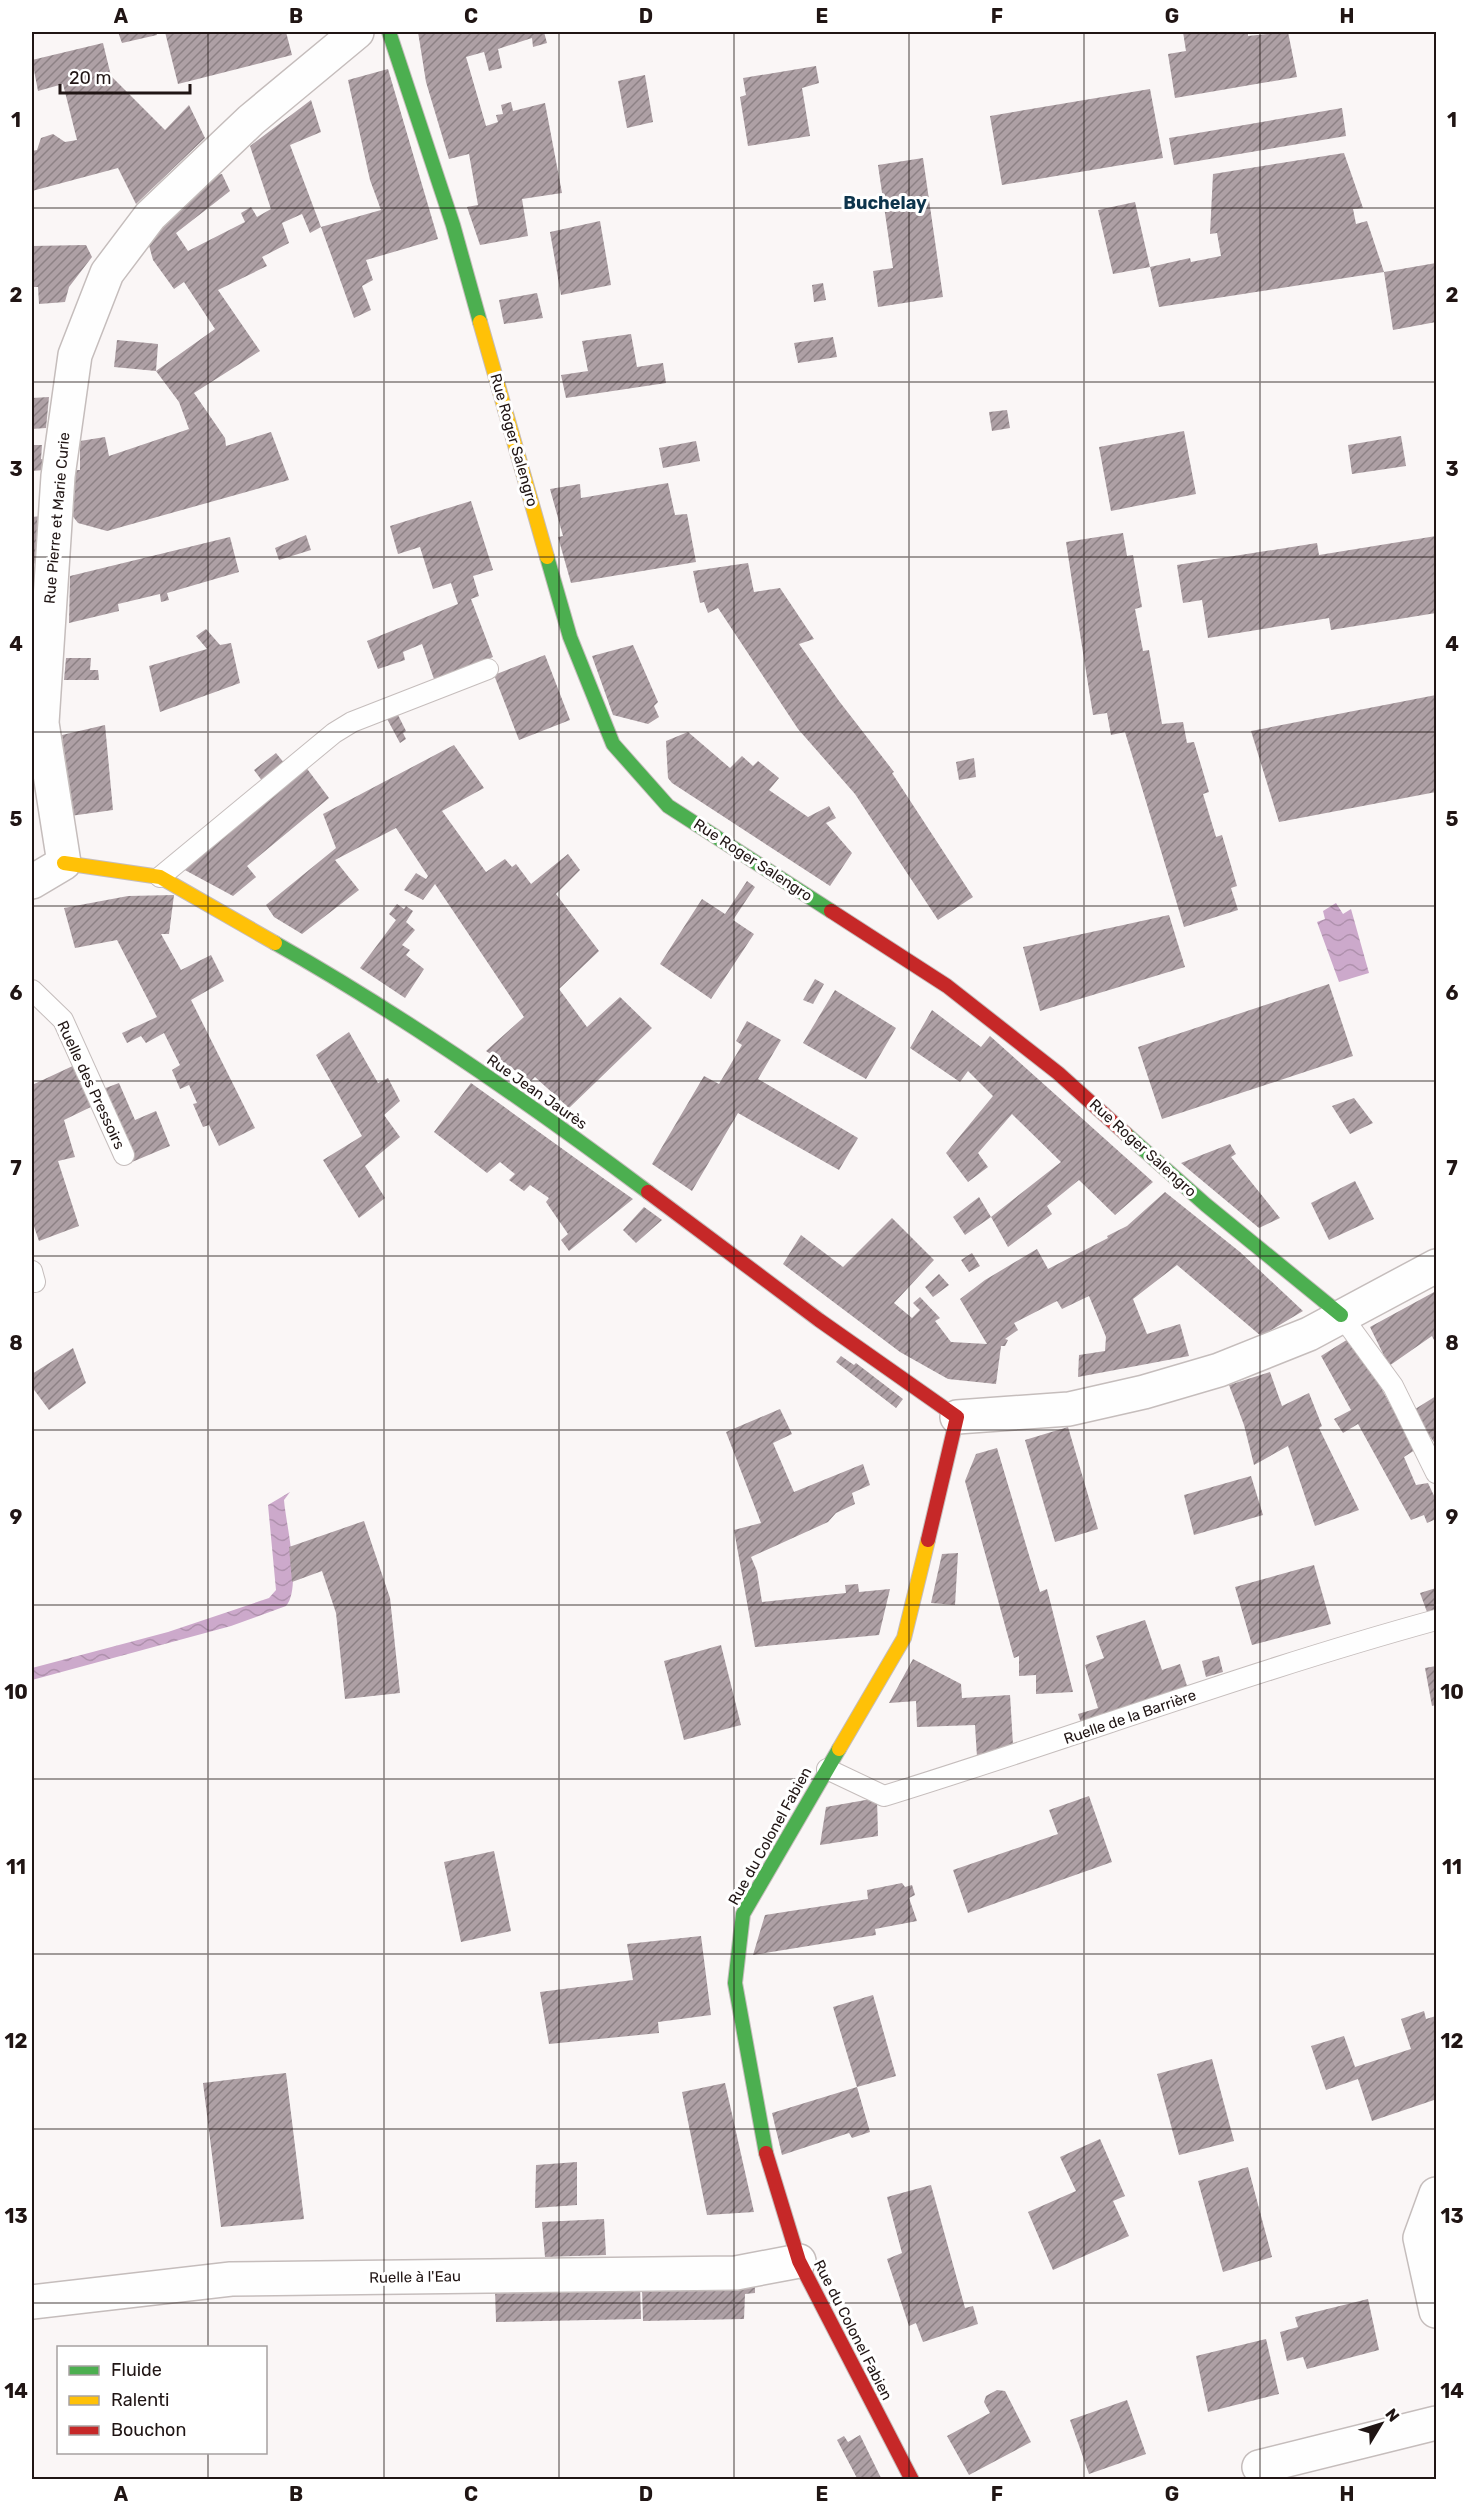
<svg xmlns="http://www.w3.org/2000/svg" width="1468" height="2511" font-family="Rubik,sans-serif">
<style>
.water{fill:url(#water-waves)}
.building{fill:url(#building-hatch)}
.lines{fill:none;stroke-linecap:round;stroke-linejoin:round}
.lane-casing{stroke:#c5bdbc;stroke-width:22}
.street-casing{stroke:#c5bdbc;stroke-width:36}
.fast-casing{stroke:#c5bdbc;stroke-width:16}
.slow-casing{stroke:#c5bdbc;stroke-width:16}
.jam-casing{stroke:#c5bdbc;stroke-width:16}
.lane{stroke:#fefefe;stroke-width:20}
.street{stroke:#fefefe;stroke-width:33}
.fast{stroke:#4caf50;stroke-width:14}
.slow{stroke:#ffc107;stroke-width:14}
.jam{stroke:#c62828;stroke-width:14}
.grid{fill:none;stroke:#201514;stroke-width:1.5;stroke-opacity:0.55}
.labels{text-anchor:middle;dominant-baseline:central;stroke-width:6;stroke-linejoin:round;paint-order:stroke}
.street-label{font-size:15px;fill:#201514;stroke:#fff}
.quarter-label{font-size:18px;font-weight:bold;fill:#0d344c;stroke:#fff}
.neatline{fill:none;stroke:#201514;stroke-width:2}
.grid-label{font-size:20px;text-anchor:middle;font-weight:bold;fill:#201514}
</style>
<defs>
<pattern id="water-waves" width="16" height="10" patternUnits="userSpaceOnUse" patternTransform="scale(1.5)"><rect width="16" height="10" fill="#cca9cb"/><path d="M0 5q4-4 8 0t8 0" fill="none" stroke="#af91ad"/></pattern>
<pattern id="building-hatch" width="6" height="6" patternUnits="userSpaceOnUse" patternTransform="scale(1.5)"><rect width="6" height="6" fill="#aea0a5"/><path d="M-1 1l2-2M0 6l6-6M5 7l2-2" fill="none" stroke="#8d8185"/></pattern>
</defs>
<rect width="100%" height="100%" fill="#faf6f6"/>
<g class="water">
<polygon points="1336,903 1343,914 1351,909 1369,973 1339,982 1317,922 1325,919 1323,911"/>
<path d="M290,1492L284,1500C286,1525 302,1587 286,1606L231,1626L32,1680V1668L168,1632L269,1598L276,1590L268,1505Z"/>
</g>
<g class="building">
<polygon points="118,32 156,32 157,35 122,43"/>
<polygon points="165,32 286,32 292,55 178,84"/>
<polygon points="418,32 544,32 547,43 533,47 532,38 498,49 502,68 489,71 484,52 466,57 486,126 498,122 496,115 503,114 501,105 511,102 513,111 545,103 562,193 522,199 528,236 480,245 467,207 478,205 469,154 449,159 426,82"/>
<polygon points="1183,32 1248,32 1248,36 1288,32 1297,77 1175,98 1168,54 1186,51"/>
<polygon points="103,43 111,76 165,130 189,105 205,138 136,204 118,168 32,191 32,151 37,150 41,138 53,134 65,142 77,140 63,84 38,91 32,60"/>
<polygon points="816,66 819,83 802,88 810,136 748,146 740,97 746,95 743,78"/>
<polygon points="388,69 438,239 366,260 373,280 362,286 371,310 354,318 321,227 381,210 370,180 348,80"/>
<polygon points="645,75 653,122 627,128 618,81"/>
<polygon points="1150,89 1163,158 1002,185 990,116"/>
<polygon points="311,100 321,132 290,145 321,227 310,233 302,214 282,223 289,243 262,257 267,266 218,290 260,351 194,393 225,438 226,446 271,432 289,480 107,531 78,523 71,514 76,470 80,470 80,441 105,437 109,456 189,429 179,402 156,371 215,329 184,282 174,289 153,260 147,238 212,176 222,174 230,191 176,233 188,251 245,222 241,213 251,207 257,217 271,209 250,146"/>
<polygon points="1342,108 1346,136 1174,165 1169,138"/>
<polygon points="1344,153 1363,208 1353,209 1356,224 1367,221 1384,272 1436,263 1436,322 1393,330 1384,272 1159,307 1150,267 1190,258 1191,262 1221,256 1217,233 1210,234 1213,174"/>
<polygon points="923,158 943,297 878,307 873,271 893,268 878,165"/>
<polygon points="1135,202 1150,267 1113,274 1098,210"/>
<polygon points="600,221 611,285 561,295 550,232"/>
<polygon points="86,245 92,257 69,287 65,302 39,304 38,287 32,287 32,246"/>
<polygon points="823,283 826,300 814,302 812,285"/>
<polygon points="537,293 543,318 504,324 499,300"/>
<polygon points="631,334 637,367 663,363 666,383 566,398 561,375 588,371 582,341"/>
<polygon points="833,337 837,357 798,363 794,343"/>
<polygon points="117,340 158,344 156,371 114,367"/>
<polygon points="49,397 46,428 32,429 32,398"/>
<polygon points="1007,410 1010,428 992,431 989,412"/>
<polygon points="1184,431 1196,494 1111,511 1099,447"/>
<polygon points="1401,436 1406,466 1352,474 1348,445"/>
<polygon points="696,441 700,461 663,468 659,448"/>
<polygon points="32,445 42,445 41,459 45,460 44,470 32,471"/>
<polygon points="668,483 675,515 687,514 696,562 571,583 558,537 563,536 550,489 580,484 581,498"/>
<polygon points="471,501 493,570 473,576 479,596 471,599 493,657 435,682 422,644 403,652 405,660 378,669 367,641 458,604 451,583 433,589 420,547 398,554 390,526"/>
<polygon points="41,516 37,564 32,563 32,517"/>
<polygon points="1123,533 1127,556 1133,555 1142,607 1135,609 1143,651 1149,650 1162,724 1183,722 1187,743 1194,742 1209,792 1203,794 1216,837 1222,835 1237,886 1231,888 1238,910 1184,927 1125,732 1111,735 1107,713 1093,715 1081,640 1066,542"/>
<polygon points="306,535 311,550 279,560 275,548"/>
<polygon points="1436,536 1436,613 1331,630 1329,618 1208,638 1202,600 1183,603 1177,565 1317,543 1319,555"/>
<polygon points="230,537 239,572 167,593 169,600 161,602 160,594 118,604 119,611 69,623 70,576"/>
<polygon points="748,563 754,592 780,588 814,639 799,644 839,701 894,772 892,773 973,897 938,920 855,794 798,729 718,608 708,613 704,602 700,603 693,571"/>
<polygon points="206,629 220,645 231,643 240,683 160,712 149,666 207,649 196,636"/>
<polygon points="633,645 658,702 654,706 659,717 648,724 613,715 592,656"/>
<polygon points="545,655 570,720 519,740 494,675"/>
<polygon points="66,658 91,658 90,670 98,670 99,680 64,680"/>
<polygon points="1436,695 1436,792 1279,822 1251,731"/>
<polygon points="397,713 406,731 403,733 406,739 400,743 386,717"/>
<polygon points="105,725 113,810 70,816 62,735"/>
<polygon points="688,732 730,768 742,756 753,766 758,761 779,778 769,790 808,817 829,806 836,818 826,823 852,853 830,886 672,783 668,778 666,741"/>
<polygon points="454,745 484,788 442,811 486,872 505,859 512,867 516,864 531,884 568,854 580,870 556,894 599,951 559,989 587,1027 620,997 652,1028 569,1108 535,1077 531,1081 486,1051 524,1017 435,884 423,900 404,890 416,873 426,879 428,876 396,828 335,860 359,890 302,934 274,917 266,905 336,848 323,814"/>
<polygon points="276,753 285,764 263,782 254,770"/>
<polygon points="974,758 976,777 959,780 956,762"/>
<polygon points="305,766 329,798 247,866 256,877 233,896 183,869"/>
<polygon points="747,881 755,887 733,920 754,934 711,999 660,964 702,899 725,914"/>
<polygon points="174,895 169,934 161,934 181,970 211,955 224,981 191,1000 255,1128 219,1146 209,1125 203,1127 193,1104 197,1103 189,1085 180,1089 172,1070 180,1065 164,1033 146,1043 141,1036 127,1043 122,1033 157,1017 117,940 75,948 64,908 128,896"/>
<polygon points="397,904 404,909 406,906 413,911 406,922 415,930 402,945 410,950 406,955 424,969 405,998 360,968 396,920 389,914"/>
<polygon points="1169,915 1185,967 1040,1011 1023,947"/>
<polygon points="815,979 824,984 813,1004 803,1000"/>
<polygon points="1329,984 1353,1056 1162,1119 1138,1047"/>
<polygon points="835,990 896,1028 866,1079 803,1043"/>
<polygon points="932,1010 981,1047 990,1036 1153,1182 1115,1215 1079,1180 1047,1206 1052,1214 1008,1247 991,1217 965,1235 953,1217 979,1197 991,1217 1061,1162 1012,1114 978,1153 988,1167 968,1182 946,1153 993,1096 968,1071 960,1082 910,1048"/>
<polygon points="747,1021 781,1040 758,1079 858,1138 839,1170 738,1113 692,1191 652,1164 704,1076 719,1084 742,1045 736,1041"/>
<polygon points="349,1032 378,1083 388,1078 400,1101 384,1115 400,1137 365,1166 385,1198 359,1218 323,1160 362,1136 316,1055"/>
<polygon points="77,1064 95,1105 64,1120 75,1157 58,1161 79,1226 39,1241 32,1221 32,1085"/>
<polygon points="119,1083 135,1120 156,1111 170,1146 132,1162 103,1089"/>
<polygon points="471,1083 603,1178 633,1199 569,1251 561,1240 568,1234 546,1202 549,1198 530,1185 524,1191 509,1180 515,1174 500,1162 487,1173 434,1132"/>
<polygon points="1354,1098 1373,1123 1350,1134 1332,1106"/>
<polygon points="1230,1144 1236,1154 1231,1157 1280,1218 1259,1228 1181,1163"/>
<polygon points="1355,1181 1374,1219 1329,1240 1311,1203"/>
<polygon points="1165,1192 1240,1252 1303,1311 1261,1336 1177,1265 1133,1299 1147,1334 1180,1324 1189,1356 1078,1377 1079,1355 1105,1351 1106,1337 1089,1296 1062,1309 1057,1301 1014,1323 1018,1330 1005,1339 1008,1340 1005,1346 1001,1346 996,1384 948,1379 900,1352 783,1264 801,1235 843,1267 892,1218 934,1260 894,1303 912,1318 920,1310 913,1303 920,1297 940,1318 935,1321 951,1342 987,1344 960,1299 985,1280 1037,1249 1048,1269 1108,1238 1107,1236 1127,1226"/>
<polygon points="644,1207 662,1220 636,1243 623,1230"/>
<polygon points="972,1253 980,1266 969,1272 961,1260"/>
<polygon points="939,1274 949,1285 933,1297 925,1287"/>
<polygon points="1436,1291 1436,1344 1432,1336 1389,1366 1370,1327"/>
<polygon points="1353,1336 1415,1450 1404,1457 1416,1485 1428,1483 1436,1500 1436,1519 1427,1523 1424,1515 1411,1520 1358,1424 1343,1433 1334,1419 1351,1410 1321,1356"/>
<polygon points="73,1348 86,1383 49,1410 32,1387 32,1374"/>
<polygon points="841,1356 854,1365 856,1363 903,1399 896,1408 836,1362"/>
<polygon points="1270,1372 1282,1406 1309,1393 1322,1426 1319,1428 1359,1510 1315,1526 1288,1446 1254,1465 1244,1425 1229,1385"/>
<polygon points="1436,1396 1436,1445 1412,1411"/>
<polygon points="780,1409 792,1434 773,1443 794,1492 863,1464 870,1485 852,1493 855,1504 836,1513 828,1522 751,1557 757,1571 762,1602 846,1593 845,1585 858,1584 859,1592 890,1589 879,1635 755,1647 734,1530 761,1523 726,1432"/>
<polygon points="1068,1427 1098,1529 1055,1542 1025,1440"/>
<polygon points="997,1448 1040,1592 1047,1589 1073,1692 1036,1694 1036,1675 1019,1676 1019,1656 1014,1658 965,1481 976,1454"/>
<polygon points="1251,1476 1263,1515 1194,1535 1184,1495"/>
<polygon points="364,1521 390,1598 400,1693 345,1699 336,1613 322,1571 292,1582 289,1547"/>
<polygon points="958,1553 955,1605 931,1603 942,1554"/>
<polygon points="1314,1565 1331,1624 1252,1645 1235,1587"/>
<polygon points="1436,1588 1436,1609 1427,1612 1420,1593"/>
<polygon points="1145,1620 1162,1670 1180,1664 1188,1689 1081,1723 1078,1714 1098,1708 1085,1665 1104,1658 1096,1636"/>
<polygon points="721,1645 741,1725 684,1740 664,1661"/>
<polygon points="1219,1656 1223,1672 1206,1677 1202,1661"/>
<polygon points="913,1659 961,1684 962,1698 1010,1695 1013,1745 977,1757 975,1725 917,1727 916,1701 889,1703"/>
<polygon points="1436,1666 1436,1705 1432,1706 1425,1668"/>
<polygon points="1089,1796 1112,1862 968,1913 953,1870 1058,1834 1049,1810"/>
<polygon points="877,1798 878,1836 820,1845 826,1807"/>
<polygon points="494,1851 511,1931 461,1942 444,1862"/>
<polygon points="902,1883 905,1887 912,1885 915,1895 909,1898 917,1921 875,1929 876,1935 753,1955 765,1915 868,1899 867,1890"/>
<polygon points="701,1936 711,2015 658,2022 659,2033 549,2044 540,1992 633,1980 627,1944"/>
<polygon points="873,1995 896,2076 857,2087 833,2007"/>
<polygon points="1424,2011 1426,2019 1436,2016 1436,2096 1434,2100 1372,2121 1358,2079 1326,2090 1311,2046 1344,2036 1355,2067 1411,2049 1401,2019"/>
<polygon points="1212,2059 1234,2141 1179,2155 1157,2074"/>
<polygon points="286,2073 304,2219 221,2227 203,2083"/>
<polygon points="725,2083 754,2212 707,2215 682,2092"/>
<polygon points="857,2087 870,2132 852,2138 849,2133 782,2155 772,2113"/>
<polygon points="1100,2139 1125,2196 1113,2201 1129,2236 1053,2270 1028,2212 1076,2191 1060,2157"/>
<polygon points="577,2162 577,2205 535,2208 536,2165"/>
<polygon points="1248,2167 1272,2257 1223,2272 1198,2181"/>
<polygon points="931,2185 965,2308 973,2306 978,2324 923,2342 916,2323 909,2326 887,2259 902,2253 887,2197"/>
<polygon points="604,2219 606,2255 545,2257 542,2222"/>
<polygon points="755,2284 755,2293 745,2294 744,2319 643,2321 642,2287"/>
<polygon points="640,2286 641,2319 496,2322 495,2289"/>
<polygon points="1368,2299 1379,2350 1307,2369 1303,2357 1287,2361 1280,2332 1298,2327 1295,2317"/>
<polygon points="1266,2339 1279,2394 1208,2412 1196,2356"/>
<polygon points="997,2390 1005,2391 1031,2442 969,2475 947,2436 990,2413 984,2402 986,2396"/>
<polygon points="1127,2400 1146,2454 1089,2474 1070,2420"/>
<polygon points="860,2435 882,2480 858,2480 837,2440 844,2436 848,2442"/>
</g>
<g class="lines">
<defs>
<g id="lane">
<polyline points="160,877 334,733 352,722 488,669"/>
<polyline points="32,990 63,1020 124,1155"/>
<polyline points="32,1271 35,1282"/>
<polyline points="1341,1315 1393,1386 1436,1473"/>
<path d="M827,1769L884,1796C1069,1739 1250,1671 1436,1620"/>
</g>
<g id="street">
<polyline points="32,882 64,863 42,723 58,476 75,355 107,273 150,216 251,120 357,32"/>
<polyline points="957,1417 1069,1409 1144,1392 1219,1370 1309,1334 1436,1266"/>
<polyline points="1436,2194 1420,2238 1436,2311"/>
<polyline points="32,2302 231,2279 736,2273 799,2261"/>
<polyline points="1259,2467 1436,2423"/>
</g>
<g id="fast">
<polyline points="389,32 453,225 480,322"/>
<polyline points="547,557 570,637 613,744 668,806 831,911"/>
<path d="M275,943C406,1017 528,1102 648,1192"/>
<polyline points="1126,1134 1206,1205 1341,1315"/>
<polyline points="766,2153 735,1983 743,1914 839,1749"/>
</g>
<g id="slow">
<polyline points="480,322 547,557"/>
<polyline points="64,863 160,877 275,943"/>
<polyline points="839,1749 904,1638 928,1540"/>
</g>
<g id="jam">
<polyline points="831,911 947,986 1058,1073 1126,1134"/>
<polyline points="648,1192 819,1320 957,1417 928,1540"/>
<polyline points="766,2153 799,2261 912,2480"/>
</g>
</defs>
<use href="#lane" class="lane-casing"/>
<use href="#street" class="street-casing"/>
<use href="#fast" class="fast-casing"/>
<use href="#slow" class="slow-casing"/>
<use href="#jam" class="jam-casing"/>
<use href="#lane" class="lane"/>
<use href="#street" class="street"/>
<use href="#fast" class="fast"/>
<use href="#slow" class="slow"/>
<use href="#jam" class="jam"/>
</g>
<path class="grid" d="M208,32V2348M384,32V2480M559,32V2480M734,32V2480M909,32V2480M1084,32V2480M1260,32V2480M32,208H1436M32,382H1436M32,557H1436M32,732H1436M32,906H1436M32,1081H1436M32,1256H1436M32,1430H1436M32,1605H1436M32,1779H1436M32,1954H1436M32,2129H1436M32,2303H1436M208,2452V2480"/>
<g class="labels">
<g class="street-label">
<text transform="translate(514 440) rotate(74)">Rue Roger Salengro</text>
<text transform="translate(57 518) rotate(-85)">Rue Pierre et Marie Curie</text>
<text transform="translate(753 860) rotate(33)">Rue Roger Salengro</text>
<text transform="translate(91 1085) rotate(65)">Ruelle des Pressoirs</text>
<text transform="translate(537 1092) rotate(35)">Rue Jean Jaurès</text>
<text transform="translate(1143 1148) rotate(42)">Rue Roger Salengro</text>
<text transform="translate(1130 1717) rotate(-19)">Ruelle de la Barrière</text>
<text transform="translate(770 1836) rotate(-61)">Rue du Colonel Fabien</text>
<text transform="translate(415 2277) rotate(-1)">Ruelle à l'Eau</text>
<text transform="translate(853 2330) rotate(63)">Rue du Colonel Fabien</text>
</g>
<g class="quarter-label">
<text x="885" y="203">Buchelay</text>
</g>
</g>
<rect width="1468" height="2511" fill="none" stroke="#ffffff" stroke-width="66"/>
<rect x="57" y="2346" width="210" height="108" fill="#ffffff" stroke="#a6a1a1" stroke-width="1.5"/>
<rect x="69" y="2366" width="30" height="9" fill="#4caf50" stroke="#a6a1a1" stroke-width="1.5"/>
<text x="111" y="2376" font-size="18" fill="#201514">Fluide</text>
<rect x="69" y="2396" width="30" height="9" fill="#ffc107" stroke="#a6a1a1" stroke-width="1.5"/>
<text x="111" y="2406" font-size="18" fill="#201514">Ralenti</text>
<rect x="69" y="2426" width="30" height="9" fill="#c62828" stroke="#a6a1a1" stroke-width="1.5"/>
<text x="111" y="2436" font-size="18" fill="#201514">Bouchon</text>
<g transform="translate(1381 2424) rotate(52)" stroke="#ffffff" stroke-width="4.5" paint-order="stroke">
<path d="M0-4.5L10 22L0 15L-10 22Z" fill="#201514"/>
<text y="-9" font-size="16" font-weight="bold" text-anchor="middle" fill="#201514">N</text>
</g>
<path d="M60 84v9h130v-9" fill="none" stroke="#201514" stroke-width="3"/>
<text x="69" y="84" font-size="18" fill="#201514" stroke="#ffffff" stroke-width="4.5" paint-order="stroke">20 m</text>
<rect x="33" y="33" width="1402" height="2445" class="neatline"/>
<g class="grid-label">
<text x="121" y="23">A</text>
<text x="296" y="23">B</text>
<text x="471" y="23">C</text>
<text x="646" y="23">D</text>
<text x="822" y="23">E</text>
<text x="997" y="23">F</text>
<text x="1172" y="23">G</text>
<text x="1347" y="23">H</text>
<text x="16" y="127">1</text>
<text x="1452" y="127">1</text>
<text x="16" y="302">2</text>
<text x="1452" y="302">2</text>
<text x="16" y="476">3</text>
<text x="1452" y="476">3</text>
<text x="16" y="651">4</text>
<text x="1452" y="651">4</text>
<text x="16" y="826">5</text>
<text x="1452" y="826">5</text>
<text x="16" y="1000">6</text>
<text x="1452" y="1000">6</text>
<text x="16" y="1175">7</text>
<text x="1452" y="1175">7</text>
<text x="16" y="1350">8</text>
<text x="1452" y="1350">8</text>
<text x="16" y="1524">9</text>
<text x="1452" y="1524">9</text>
<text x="16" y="1699">10</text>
<text x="1452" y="1699">10</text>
<text x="16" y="1874">11</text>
<text x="1452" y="1874">11</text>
<text x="16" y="2048">12</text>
<text x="1452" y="2048">12</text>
<text x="16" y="2223">13</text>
<text x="1452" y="2223">13</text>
<text x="16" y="2398">14</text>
<text x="1452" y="2398">14</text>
<text x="121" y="2501">A</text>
<text x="296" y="2501">B</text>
<text x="471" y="2501">C</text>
<text x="646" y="2501">D</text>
<text x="822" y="2501">E</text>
<text x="997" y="2501">F</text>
<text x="1172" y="2501">G</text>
<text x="1347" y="2501">H</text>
</g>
</svg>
